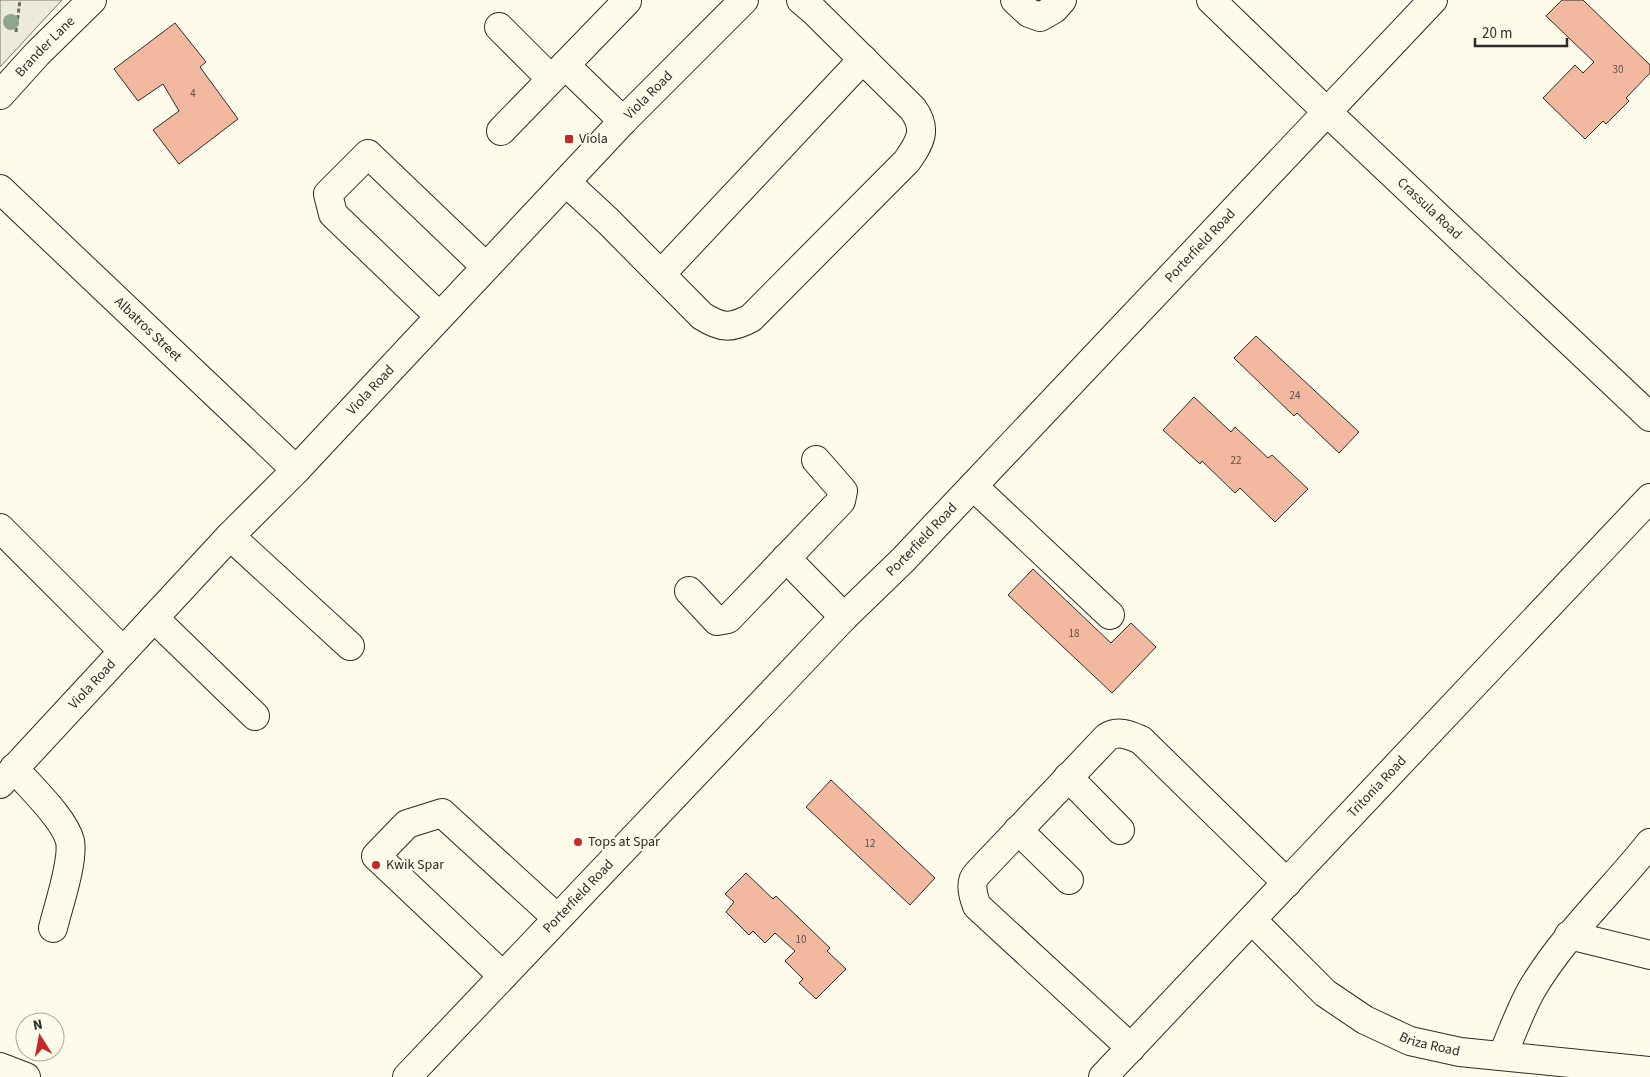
<svg xmlns="http://www.w3.org/2000/svg" width="1650" height="1077" font-family="'Source Sans 3',sans-serif">
<style>
.green{fill:#ecebdb;stroke:#74746e}
.building{fill:#f2b8a0;stroke:#2b2b2b}
.lines{fill:none;stroke-linecap:round;stroke-linejoin:round}
.minor-casing{stroke:#2b2b2b;stroke-width:30}
.path{stroke:#6a6964;stroke-width:3;stroke-dasharray:4 2.5;stroke-linecap:butt}
.minor{stroke:#fdfbea;stroke-width:28}
.tree{fill:#8ea78a}
.poi-dot{fill:#c62828;stroke:#fdfbea;stroke-width:2}
.labels{text-anchor:middle;dominant-baseline:central;stroke-width:4;stroke-linejoin:round;paint-order:stroke}
.number-label{font-size:11px;fill:#5d4e48}
.street-label{font-size:14px;fill:#2b2b2b;stroke:#fdfbea}
.poi-label{font-size:14px;fill:#2b2b2b;stroke:#fdfbea;text-anchor:start}
</style>
<rect width="100%" height="100%" fill="#fdfbea"/>
<polygon class="green" points="0,0 62,0 0,67"/>
<g class="building">
<polygon points="1562,0 1583,0 1650,65 1650,73 1626,98 1629,101 1606,124 1603,121 1585,139 1543,98 1575,65 1583,73 1594,62 1546,16"/>
<polygon points="175,23 206,62 200,67 238,119 179,164 153,130 179,111 163,84 138,101 114,69"/>
<polygon points="1256,336 1359,432 1339,453 1297,413 1294,416 1234,358"/>
<polygon points="1194,397 1231,432 1235,427 1268,458 1272,455 1308,489 1275,522 1240,488 1235,493 1202,461 1200,464 1163,430"/>
<polygon points="1033,569 1111,643 1131,623 1156,647 1112,693 1008,595"/>
<polygon points="831,780 935,878 910,905 806,807"/>
<polygon points="746,873 773,899 776,896 830,948 827,951 846,969 816,999 799,983 803,979 785,961 795,951 775,933 765,943 753,931 749,935 726,912 734,902 725,894"/>
</g>
<g class="lines">
<defs>
<g id="minor">
<polyline points="1015,0 1029,13 1040,17 1054,9 1062,0"/>
<path id="s1" d="M1211,0L1326,111L1650,417"/>
<polyline points="499,27 551,79"/>
<polyline points="565,65 623,121"/>
<path id="s2" d="M0,95L37,54L92,0"/>
<polyline points="501,131 627,1"/>
<path d="M566,182L608,221L702,316C721,328 731,329 751,318L907,161C920,142 928,130 913,109L814,11L801,0"/>
<path id="s3" d="M0,189L296,470"/>
<polyline points="661,274 863,59"/>
<polyline points="439,316 333,214 328,194 368,154 486,267"/>
<polyline points="973,486 1110,615"/>
<polyline points="0,528 123,651"/>
<polyline points="230,536 350,646"/>
<polyline points="786,558 844,617"/>
<polyline points="689,591 717,621 728,619 841,501 843,491 816,460"/>
<polyline points="154,618 255,716"/>
<path d="M14,768C30,787 64,818 70,841C74,861 58,907 53,928"/>
<polyline points="1068,777 1120,830"/>
<path id="s4" d="M0,784L230,536L296,470L623,121L744,0"/>
<polyline points="1018,830 1069,880"/>
<path id="s5" d="M1252,920L1325,993L1365,1020L1410,1041L1460,1052L1650,1071"/>
<polyline points="1569,935 1650,955"/>
<polyline points="503,976 376,856 407,824 442,813 557,918"/>
<path d="M1131,1048L977,906C973,896 969,882 977,874L1107,737C1119,730 1129,735 1141,740L1287,883"/>
<path d="M1502,1056C1512,1034 1520,1010 1532,989C1564,935 1611,892 1650,843"/>
<polyline points="0,1067 26,1077"/>
<path id="s6" d="M407,1077L844,617L903,560L973,486L1433,0"/>
<path id="s7" d="M1103,1077L1650,498"/>
</g>
</defs>
<use href="#minor" class="minor-casing"/>
<polyline class="path" points="16,32 20,0"/>
<use href="#minor" class="minor"/>
</g>
<circle class="tree" cx="11" cy="22" r="8"/>
<g class="poi-dot">
<rect x="564" y="134" width="10" height="10" rx="2.5"/>
<circle cx="578" cy="842" r="5"/>
<circle cx="376" cy="865" r="5"/>
</g>
<g class="labels">
<g class="number-label">
<text x="1618" y="69">30</text>
<text x="193" y="93">4</text>
<text x="1295" y="395">24</text>
<text x="1236" y="460">22</text>
<text x="1074" y="633">18</text>
<text x="870" y="843">12</text>
<text x="801" y="939">10</text>
</g>
<g class="street-label">
<text stroke="none"><textPath href="#s2" startOffset="66">Brander Lane</textPath></text>
<text stroke="none"><textPath href="#s4" startOffset="946">Viola Road</textPath></text>
<text stroke="none"><textPath href="#s1" startOffset="302">Crassula Road</textPath></text>
<text stroke="none"><textPath href="#s6" startOffset="1149">Porterfield Road</textPath></text>
<text stroke="none"><textPath href="#s3" startOffset="204">Albatros Street</textPath></text>
<text stroke="none"><textPath href="#s4" startOffset="541">Viola Road</textPath></text>
<text stroke="none"><textPath href="#s6" startOffset="744">Porterfield Road</textPath></text>
<text stroke="none"><textPath href="#s4" startOffset="136">Viola Road</textPath></text>
<text stroke="none"><textPath href="#s7" startOffset="399">Tritonia Road</textPath></text>
<text stroke="none"><textPath href="#s6" startOffset="249">Porterfield Road</textPath></text>
<text stroke="none"><textPath href="#s5" startOffset="221">Briza Road</textPath></text>
</g>
<g class="poi-label">
<text x="579" y="139">Viola</text>
<text x="588" y="842">Tops at Spar</text>
<text x="386" y="865">Kwik Spar</text>
</g>
</g>
<g transform="translate(40 1037) rotate(349)"><circle r="24" fill="#fdfbea" stroke="#a9a89e"/>
<path d="M0-4L9 19L0 12L-9 19Z" fill="#c62828"/>
<text y="-8" font-size="14" font-weight="bold" text-anchor="middle" fill="#2b2b2b">N</text>
</g>
<path d="M1475 38v8h92v-8" fill="none" stroke="#2b2b2b" stroke-width="2.5"/>
<text x="1482" y="38" font-size="15" fill="#2b2b2b" stroke="#fdfbea" stroke-width="4" paint-order="stroke">20 m</text>
</svg>
